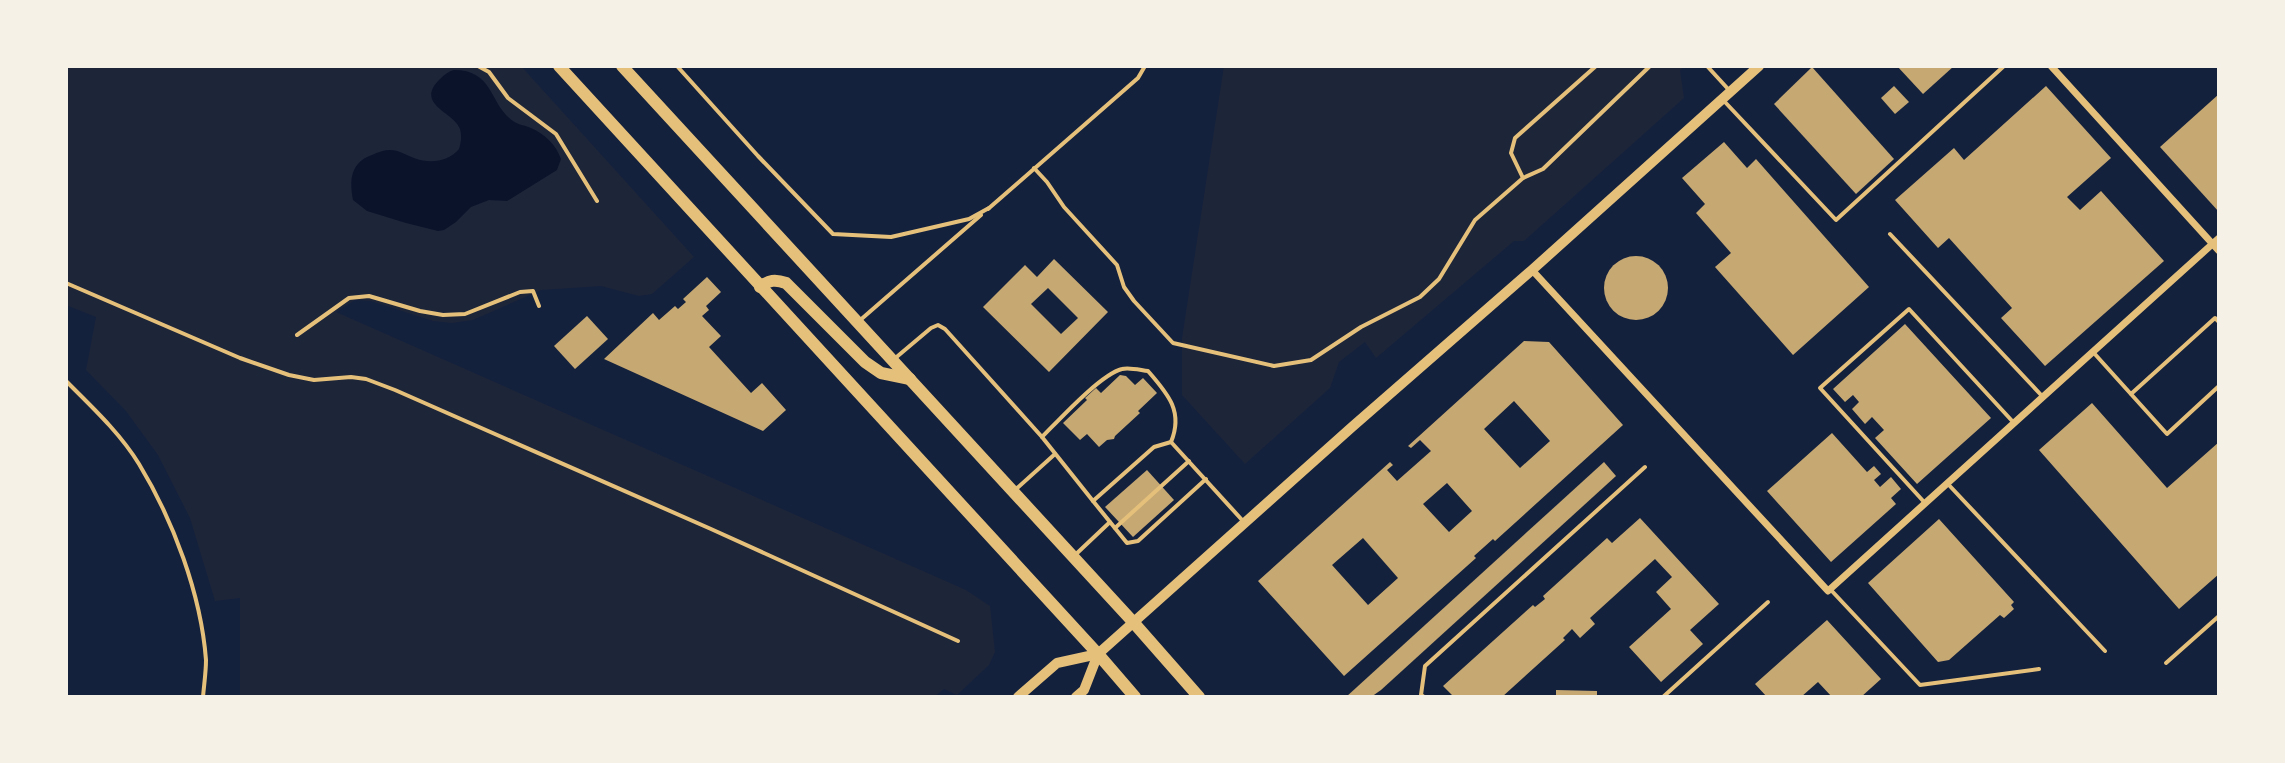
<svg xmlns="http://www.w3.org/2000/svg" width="2285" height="763" font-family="'Nunito Sans',sans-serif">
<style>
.green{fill:#1d2539}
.water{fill:#0b132b}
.building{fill:#c6a872;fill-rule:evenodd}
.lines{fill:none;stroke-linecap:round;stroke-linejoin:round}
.service{stroke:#e5c07b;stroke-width:4}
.minor{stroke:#e5c07b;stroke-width:7}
.secondary{stroke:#e5c07b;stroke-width:10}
.trunk{stroke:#e5c07b;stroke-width:12}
</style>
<rect width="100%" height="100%" fill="#14213d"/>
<g class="green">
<polygon points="66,66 521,66 694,257 652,294 639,296 601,286 541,290 473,320 452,323 433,321 371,301 355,300 336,312 966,590 990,606 995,652 989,665 957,695 944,689 934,697 240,697 240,598 215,601 190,518 158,455 126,411 86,370 96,317 66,305"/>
<polygon points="1224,66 1685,66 1680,70 1684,98 1524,241 1514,241 1376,358 1365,342 1339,362 1330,388 1245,464 1182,395 1182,338"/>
</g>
<path class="water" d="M454,70C494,70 489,104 513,121C518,125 525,125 531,128C545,134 556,145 561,159L557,170L507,201L489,200L471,207L456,222L444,230L438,231L406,223L367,211L353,200C349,180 351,162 372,155C378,152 384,150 390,150C399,150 406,155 414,158C430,164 448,162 459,149C461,142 462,136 460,129C454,112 416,105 438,81C443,76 447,72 454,70Z"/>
<g class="building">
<polygon points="1897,66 1954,66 1923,94"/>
<polygon points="1812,67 1894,159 1856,194 1774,104"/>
<polygon points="1894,86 1909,102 1895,114 1881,98"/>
<polygon points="2046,86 2111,158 2067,197 2080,210 2101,191 2164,261 2045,366 2001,318 2012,308 1949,238 1938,248 1895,200 1954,148 1964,160"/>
<polygon points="2219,94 2219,212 2160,147"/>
<polygon points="1724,142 1747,168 1756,159 1869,287 1793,355 1715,267 1731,253 1696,213 1705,204 1682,178"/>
<circle cx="1636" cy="288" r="32"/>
<path d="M1054,259L1108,312L1049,372L983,307L1025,265L1037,277ZM1048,288L1078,318L1061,334L1031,304Z"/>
<polygon points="707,277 721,292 706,306 709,310 702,316 721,336 709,347 751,393 762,383 786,410 763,431 604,359 653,313 659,320 675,306 678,309 686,302 683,299"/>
<polygon points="587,316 608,339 575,369 554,346"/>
<polygon points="1905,324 1991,418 1917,484 1875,438 1884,430 1872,417 1865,424 1852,409 1859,402 1853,395 1845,402 1833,389"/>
<path d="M1524,341L1549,342L1623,425L1495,541L1493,539L1474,556L1476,558L1344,676L1258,581L1390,462L1393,465L1387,470L1397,481L1431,451L1420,440L1411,448L1408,446ZM1514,401L1550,441L1520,468L1484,429ZM1447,483L1472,511L1449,532L1423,504ZM1363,538L1398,578L1368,605L1332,565Z"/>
<polygon points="1120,375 1126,376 1135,385 1143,378 1157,393 1138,411 1140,413 1115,436 1114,439 1107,440 1099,447 1087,434 1080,440 1063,423 1087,400 1085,398 1096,388 1101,393"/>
<polygon points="2092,403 2167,488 2219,442 2219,574 2179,609 2039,450"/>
<polygon points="1832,433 1867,472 1874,466 1881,474 1874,480 1880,487 1891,477 1901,489 1891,498 1896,504 1831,562 1767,491"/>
<polygon points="1604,462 1616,476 1381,690 1371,697 1346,697"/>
<polygon points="1147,470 1174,500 1133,537 1105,507"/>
<polygon points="1640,518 1719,604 1690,630 1703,644 1661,682 1629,647 1671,609 1656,592 1672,577 1655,559 1590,618 1595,624 1580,638 1572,629 1563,638 1565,640 1502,697 1454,697 1443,686 1533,605 1535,607 1545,599 1543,596 1607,538 1612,543"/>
<polygon points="1939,519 2014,602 2011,605 2014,609 2004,618 2000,615 1949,660 1938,662 1868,583"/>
<polygon points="1827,620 1881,679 1861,697 1832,697 1818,682 1801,697 1767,697 1755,684"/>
<polygon points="1556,690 1597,691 1597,697 1556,697"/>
</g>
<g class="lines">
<g class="service">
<polyline points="478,66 489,72 508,98 556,134 597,201"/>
<polyline points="677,66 758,156 833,234 891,237 969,219 989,208"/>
<polyline points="1707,66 1729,90"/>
<polyline points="1724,101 1836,220 2004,66"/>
<polyline points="1034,168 1047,182 1064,207 1117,265 1124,287 1134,301 1173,343 1274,366 1311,360 1361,327 1420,297 1439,279 1475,220 1523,178 1543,169 1650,66"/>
<polyline points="1523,178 1511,153 1515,138 1596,66"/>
<polyline points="988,209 1138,78 1145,66"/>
<polyline points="1890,234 2043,397"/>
<polyline points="66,283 240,358 289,375 314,380 351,377 366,379 395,390 711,529 958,641"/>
<polyline points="858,322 981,215"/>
<polyline points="297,335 349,298 369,296 420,311 443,315 465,314 520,292 533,291 539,306"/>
<polyline points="2093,352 2167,434 2219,386"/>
<polyline points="893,360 931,328 938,325 945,329 1042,437 1093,501 1154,447 1171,442 1243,521"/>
<path d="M66,381C92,407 120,433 139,464C173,520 201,594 206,660C206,672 204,685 203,697"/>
<polyline points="2131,394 2215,318 2219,322"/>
<path d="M1042,437C1059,420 1101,374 1122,369C1129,367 1140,370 1148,371C1167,393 1184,411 1171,442"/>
<polyline points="1947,483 2105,651"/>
<polyline points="1015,490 1055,454"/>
<polyline points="1093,501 1127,543 1138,541 1206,479"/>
<polyline points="1925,503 1820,388 1909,309 2014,423"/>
<polyline points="1115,528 1189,461"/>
<polyline points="1074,556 1110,522"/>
<polyline points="1830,589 1920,685 2039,669"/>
<polyline points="2166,663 2219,616"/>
<polyline points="1424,697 1421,695 1425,666 1645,467"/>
<polyline points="1663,697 1768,602"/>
</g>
<g class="minor">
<polyline points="2051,66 2219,251"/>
<polyline points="1532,270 1828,591 2219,238"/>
</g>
<g class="secondary">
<polyline points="1018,697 1057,663 1098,654"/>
<polyline points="1076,697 1084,690 1098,654 1352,427 1532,270 1759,66"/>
</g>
<g class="trunk">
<polyline points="559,66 1098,654 1135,697"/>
<polyline points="622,66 1134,623 1199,697"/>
<path d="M760,287C769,280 775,279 786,283L865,362L881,373L910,379"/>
</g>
</g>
<rect width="2285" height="763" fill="none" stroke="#f6f1e7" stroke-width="136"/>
</svg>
